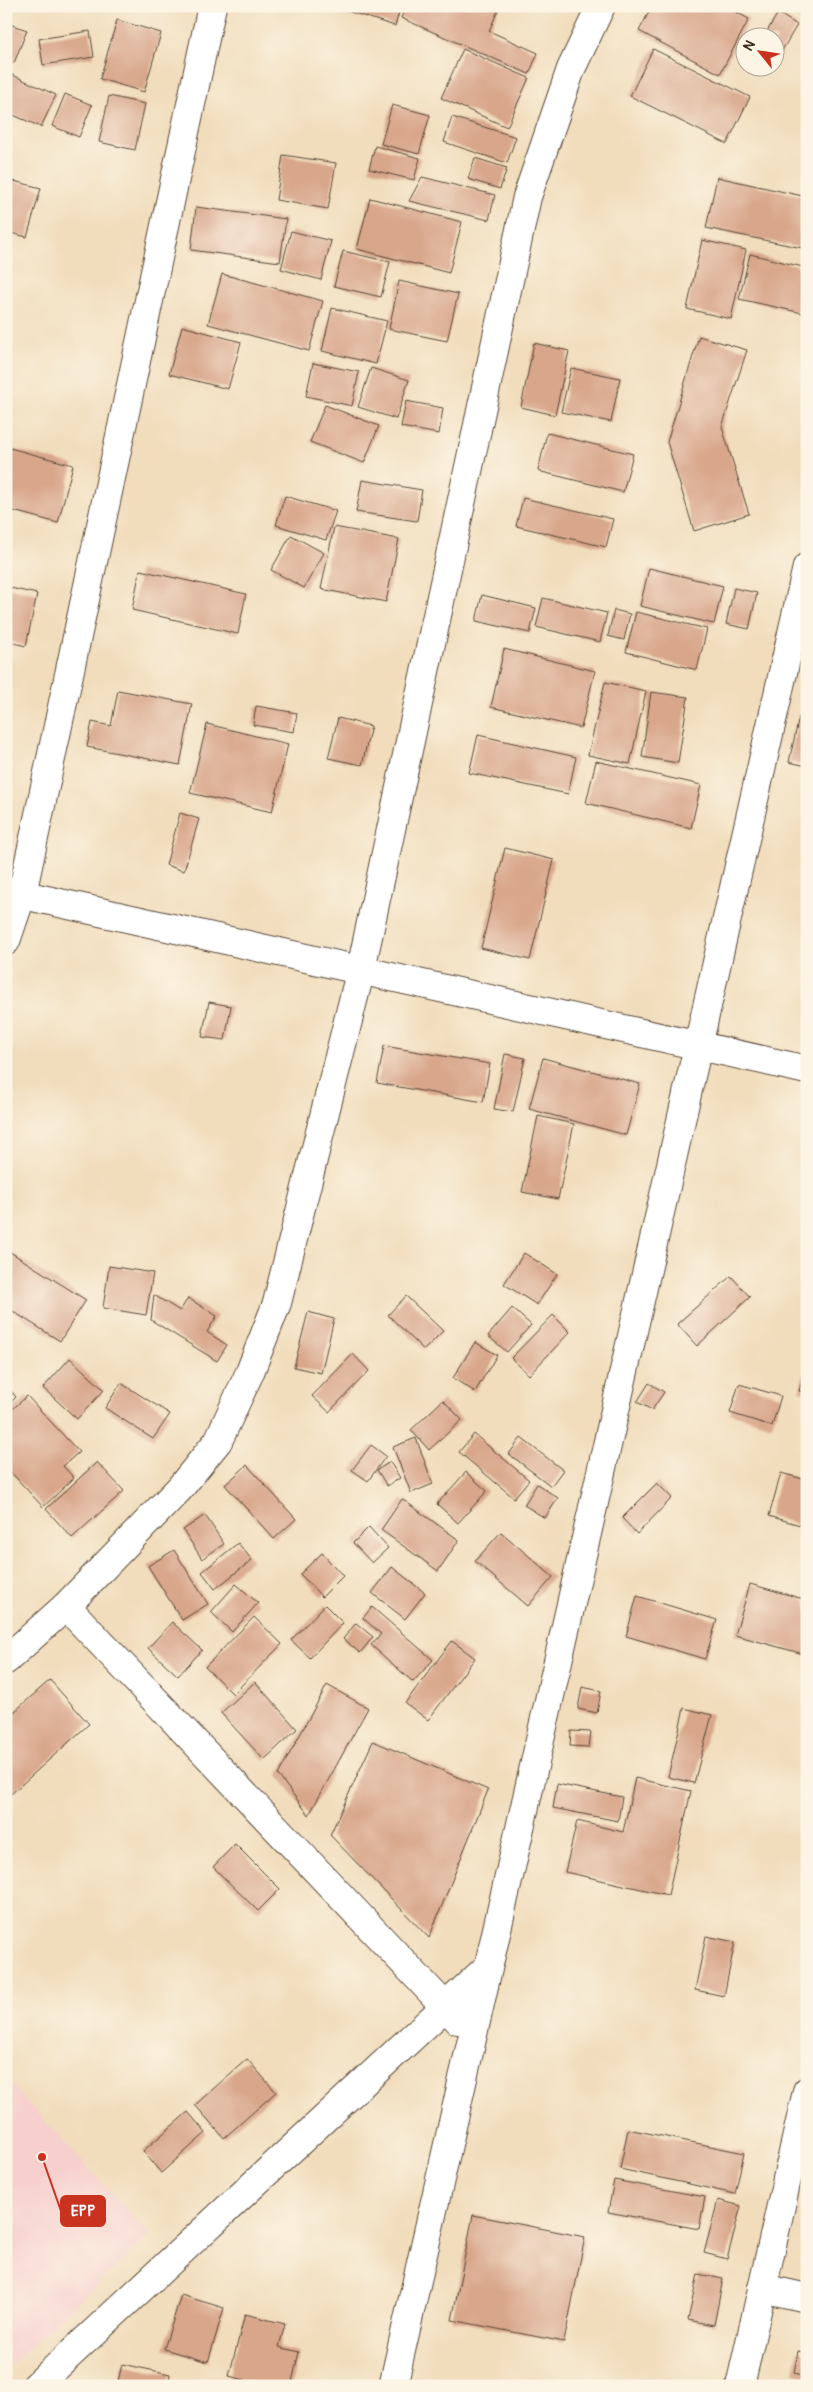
<svg xmlns="http://www.w3.org/2000/svg" width="813" height="2392" font-family="Pangolin,sans-serif">
<style>
.built{fill:#f7d0ce}
.building{fill:#d8a68a}
.lines{fill:none;stroke-linecap:round;stroke-linejoin:round}
.street-casing{stroke:#564536;stroke-width:30}
.secondary-casing{stroke:#564536;stroke-width:30}
.street{stroke:#fff;stroke-width:28}
.secondary{stroke:#fff;stroke-width:28}
.leader{fill:none;stroke:#c8321e;stroke-width:2}
.callout-dot{fill:#c8321e;stroke:#fcf5e5;stroke-width:2}
.callout{fill:#c8321e;stroke:#c8321e;stroke-width:2}
.callout-label{font-size:15px;text-anchor:middle;font-weight:bold;fill:#fff}
</style>
<rect width="100%" height="100%" fill="#fcf5e5"/>
<filter id="ink" filterUnits="userSpaceOnUse"><feTurbulence type="fractalNoise" baseFrequency=".02" numOctaves="2"/><feDisplacementMap in="SourceGraphic" scale="10" xChannelSelector="R" yChannelSelector="G"/><feConvolveMatrix kernelMatrix="1 2 1 2 8 2 1 2 1" color-interpolation-filters="sRGB"/></filter>
<filter id="wash" filterUnits="userSpaceOnUse"><feTurbulence type="fractalNoise" baseFrequency=".0096" numOctaves="4" result="noise"/><feDisplacementMap in="SourceGraphic" scale="20" xChannelSelector="R" yChannelSelector="G"/><feGaussianBlur stdDeviation="1.12" result="paint"/><feColorMatrix in="noise" values="0 0 0 0 0 0 0 0 0 0 0 0 0 0 0 0 0 1.4 0 .05"/><feComposite in="paint" operator="in"/></filter>
<g filter="url(#wash)">
<rect width="100%" height="100%" fill="#f1ddbc"/>
<polygon class="built" points="6,2079 150,2235 6,2369"/>
<g id="blocks">
<g class="building">
<polygon points="331,6 401,6 395,26"/>
<polygon points="406,6 500,6 489,31 538,53 529,74 401,18"/>
<polygon points="652,6 725,6 749,19 720,74 639,31"/>
<polygon points="778,13 797,25 776,61 776,38 763,38"/>
<polygon points="117,20 161,33 144,92 100,79"/>
<polygon points="6,23 27,30 14,63 6,60"/>
<polygon points="90,31 94,57 43,65 39,39"/>
<polygon points="463,49 529,78 507,127 441,98"/>
<polygon points="653,49 750,97 727,144 630,96"/>
<polygon points="6,72 56,95 41,127 6,112"/>
<polygon points="65,94 92,105 79,137 52,126"/>
<polygon points="109,96 145,104 135,150 99,142"/>
<polygon points="392,105 430,115 419,154 381,144"/>
<polygon points="452,117 516,137 507,163 444,142"/>
<polygon points="375,146 420,158 414,180 369,169"/>
<polygon points="283,155 336,163 328,209 276,200"/>
<polygon points="475,158 507,168 500,189 468,179"/>
<polygon points="422,177 495,195 489,220 409,201"/>
<polygon points="717,177 807,197 807,249 706,228"/>
<polygon points="6,179 41,188 27,237 6,232"/>
<polygon points="370,198 462,222 449,273 357,249"/>
<polygon points="196,207 286,219 280,262 191,250"/>
<polygon points="291,231 331,241 321,280 281,269"/>
<polygon points="702,240 746,250 731,319 687,309"/>
<polygon points="343,251 390,262 381,297 334,286"/>
<polygon points="750,254 807,268 807,314 739,299"/>
<polygon points="222,274 323,301 309,351 208,324"/>
<polygon points="399,281 458,294 447,341 389,329"/>
<polygon points="332,308 387,321 376,364 322,351"/>
<polygon points="182,326 241,342 228,389 169,374"/>
<polygon points="699,336 747,350 722,427 749,514 694,531 667,442"/>
<polygon points="534,343 569,351 555,415 521,407"/>
<polygon points="313,363 359,372 352,406 306,396"/>
<polygon points="371,368 409,380 396,419 358,407"/>
<polygon points="571,368 620,378 611,422 561,412"/>
<polygon points="406,401 443,408 439,434 401,427"/>
<polygon points="325,405 379,426 364,463 310,442"/>
<polygon points="547,433 633,454 623,492 538,471"/>
<polygon points="6,447 73,465 58,523 6,509"/>
<polygon points="362,480 422,490 417,521 356,512"/>
<polygon points="285,496 336,511 326,540 276,525"/>
<polygon points="523,498 613,519 606,547 516,526"/>
<polygon points="334,527 399,539 386,602 321,589"/>
<polygon points="291,535 324,553 304,588 271,570"/>
<polygon points="649,568 723,586 714,624 640,606"/>
<polygon points="140,570 246,594 238,634 132,610"/>
<polygon points="6,587 37,594 26,646 6,641"/>
<polygon points="734,588 757,593 749,629 726,624"/>
<polygon points="482,595 536,608 530,633 476,621"/>
<polygon points="543,598 607,613 600,642 536,627"/>
<polygon points="614,610 630,614 624,640 608,636"/>
<polygon points="636,612 707,629 697,670 626,652"/>
<polygon points="504,649 595,671 581,728 491,707"/>
<polygon points="605,682 646,691 630,764 588,755"/>
<polygon points="118,690 192,704 180,765 87,747 92,722 111,726"/>
<polygon points="651,692 688,697 678,763 642,757"/>
<polygon points="256,706 297,713 294,732 253,725"/>
<polygon points="799,717 807,719 807,766 789,762"/>
<polygon points="338,718 371,726 362,765 328,758"/>
<polygon points="207,724 288,744 272,812 190,793"/>
<polygon points="478,735 576,757 568,794 469,773"/>
<polygon points="596,761 701,785 691,828 586,803"/>
<polygon points="180,813 199,819 184,871 166,865"/>
<polygon points="505,848 554,860 530,960 481,948"/>
<polygon points="209,1002 231,1006 225,1040 202,1037"/>
<polygon points="384,1046 490,1064 483,1102 377,1083"/>
<polygon points="505,1054 525,1058 513,1112 494,1109"/>
<polygon points="543,1058 640,1084 626,1135 529,1109"/>
<polygon points="538,1116 574,1124 558,1199 522,1192"/>
<polygon points="7,1250 86,1300 60,1341 6,1307"/>
<polygon points="524,1253 557,1274 537,1305 504,1284"/>
<polygon points="109,1266 153,1273 146,1315 103,1308"/>
<polygon points="731,1276 750,1297 697,1346 677,1324"/>
<polygon points="154,1295 180,1311 188,1298 217,1316 207,1332 227,1345 217,1361 151,1320"/>
<polygon points="406,1296 443,1331 424,1350 388,1315"/>
<polygon points="512,1308 531,1325 507,1352 488,1336"/>
<polygon points="308,1312 334,1319 321,1373 294,1367"/>
<polygon points="553,1315 570,1332 529,1375 511,1358"/>
<polygon points="475,1342 497,1355 475,1392 453,1378"/>
<polygon points="353,1354 369,1371 329,1412 312,1396"/>
<polygon points="70,1358 104,1390 77,1419 43,1388"/>
<polygon points="807,1363 807,1393 799,1391"/>
<polygon points="121,1383 170,1414 153,1439 105,1408"/>
<polygon points="649,1383 664,1392 652,1410 637,1402"/>
<polygon points="739,1384 781,1396 772,1426 730,1413"/>
<polygon points="6,1385 16,1397 6,1407"/>
<polygon points="27,1396 79,1452 63,1466 74,1478 43,1507 6,1467 6,1415"/>
<polygon points="443,1400 462,1420 429,1450 411,1430"/>
<polygon points="474,1434 529,1480 514,1498 459,1452"/>
<polygon points="416,1438 433,1484 411,1493 393,1447"/>
<polygon points="521,1438 563,1470 551,1486 509,1454"/>
<polygon points="371,1445 386,1456 368,1481 352,1470"/>
<polygon points="97,1462 124,1491 72,1538 46,1509"/>
<polygon points="390,1462 400,1478 387,1486 377,1470"/>
<polygon points="247,1465 296,1519 274,1539 225,1485"/>
<polygon points="466,1472 487,1491 458,1523 437,1504"/>
<polygon points="781,1473 807,1480 807,1527 769,1516"/>
<polygon points="657,1483 672,1498 637,1534 622,1518"/>
<polygon points="537,1484 558,1498 545,1518 524,1505"/>
<polygon points="402,1499 459,1540 438,1571 381,1530"/>
<polygon points="205,1515 224,1544 202,1559 183,1530"/>
<polygon points="369,1527 388,1548 372,1563 353,1543"/>
<polygon points="501,1532 553,1577 528,1606 475,1561"/>
<polygon points="238,1543 252,1560 215,1589 202,1572"/>
<polygon points="174,1550 208,1604 182,1620 148,1566"/>
<polygon points="322,1553 343,1576 322,1597 300,1574"/>
<polygon points="392,1567 425,1593 405,1619 372,1593"/>
<polygon points="236,1584 258,1603 232,1632 211,1612"/>
<polygon points="750,1584 807,1600 807,1655 735,1635"/>
<polygon points="637,1596 717,1620 705,1659 626,1636"/>
<polygon points="325,1605 343,1623 310,1658 291,1640"/>
<polygon points="372,1607 433,1660 413,1682 371,1645 381,1634 363,1618"/>
<polygon points="254,1617 282,1644 233,1694 205,1667"/>
<polygon points="172,1622 202,1650 178,1676 148,1648"/>
<polygon points="356,1623 373,1637 360,1653 343,1639"/>
<polygon points="452,1641 475,1658 428,1720 405,1703"/>
<polygon points="50,1680 89,1724 11,1794 6,1789 6,1719"/>
<polygon points="255,1682 297,1729 264,1760 221,1713"/>
<polygon points="327,1685 368,1708 309,1815 278,1775"/>
<polygon points="582,1687 601,1691 597,1713 578,1709"/>
<polygon points="684,1708 712,1715 694,1783 668,1777"/>
<polygon points="571,1731 591,1732 589,1747 570,1746"/>
<polygon points="373,1741 488,1790 429,1938 330,1835"/>
<polygon points="635,1778 691,1791 668,1895 565,1872 577,1821 623,1832"/>
<polygon points="557,1784 622,1797 618,1821 553,1808"/>
<polygon points="235,1844 280,1889 258,1911 213,1867"/>
<polygon points="706,1936 735,1942 724,1996 695,1990"/>
<polygon points="247,2059 276,2092 224,2138 195,2105"/>
<polygon points="188,2112 206,2133 161,2173 143,2151"/>
<polygon points="628,2129 744,2153 735,2194 620,2169"/>
<polygon points="614,2180 705,2197 699,2229 608,2212"/>
<polygon points="718,2200 741,2206 727,2259 704,2253"/>
<polygon points="473,2215 585,2237 564,2342 452,2320"/>
<polygon points="698,2274 723,2279 714,2325 688,2320"/>
<polygon points="181,2295 224,2308 208,2362 164,2349"/>
<polygon points="245,2314 285,2324 279,2347 299,2352 291,2386 268,2386 229,2376"/>
<polygon points="798,2351 807,2353 807,2376 794,2373"/>
<polygon points="122,2364 170,2374 168,2386 117,2386"/>
</g>
</g>
</g>
<g filter="url(#ink)">
<use href="#blocks" fill-opacity="0" stroke="#564536" stroke-width="1"/>
<g class="lines">
<defs>
<g id="street">
<polyline points="6,941 22,894 212,6"/>
<polyline points="66,1606 458,2020"/>
<polyline points="6,1660 66,1606 180,1488 218,1441 250,1372 277,1303 361,969 527,197 571,69 601,6"/>
<polyline points="762,2288 807,2298"/>
<polyline points="36,2386 488,1967"/>
<polyline points="393,2386 807,567"/>
<polyline points="740,2386 807,2091"/>
</g>
<polyline id="secondary" points="6,891 807,1070"/>
</defs>
<use href="#street" class="street-casing"/>
<use href="#secondary" class="secondary-casing"/>
<use href="#street" class="street"/>
<use href="#secondary" class="secondary"/>
</g>
</g>
<path class="leader" d="M42 2157L61 2211"/>
<circle class="callout-dot" cx="42" cy="2157" r="5"/>
<rect class="callout" x="61" y="2196" width="44" height="30" rx="5"/>
<g class="callout-label">
<text x="83" y="2216">EPP</text>
</g>
<rect width="813" height="2392" fill="none" stroke="#fcf5e5" stroke-width="25"/>
<g transform="translate(760 52) rotate(300)"><circle r="24" fill="#fcf5e5" stroke="#afa495"/>
<path d="M0-4L9 19L0 12L-9 19Z" fill="#c8321e"/>
<text y="-8" font-size="14" font-weight="bold" text-anchor="middle" fill="#3b2a1e">N</text>
</g>
</svg>
